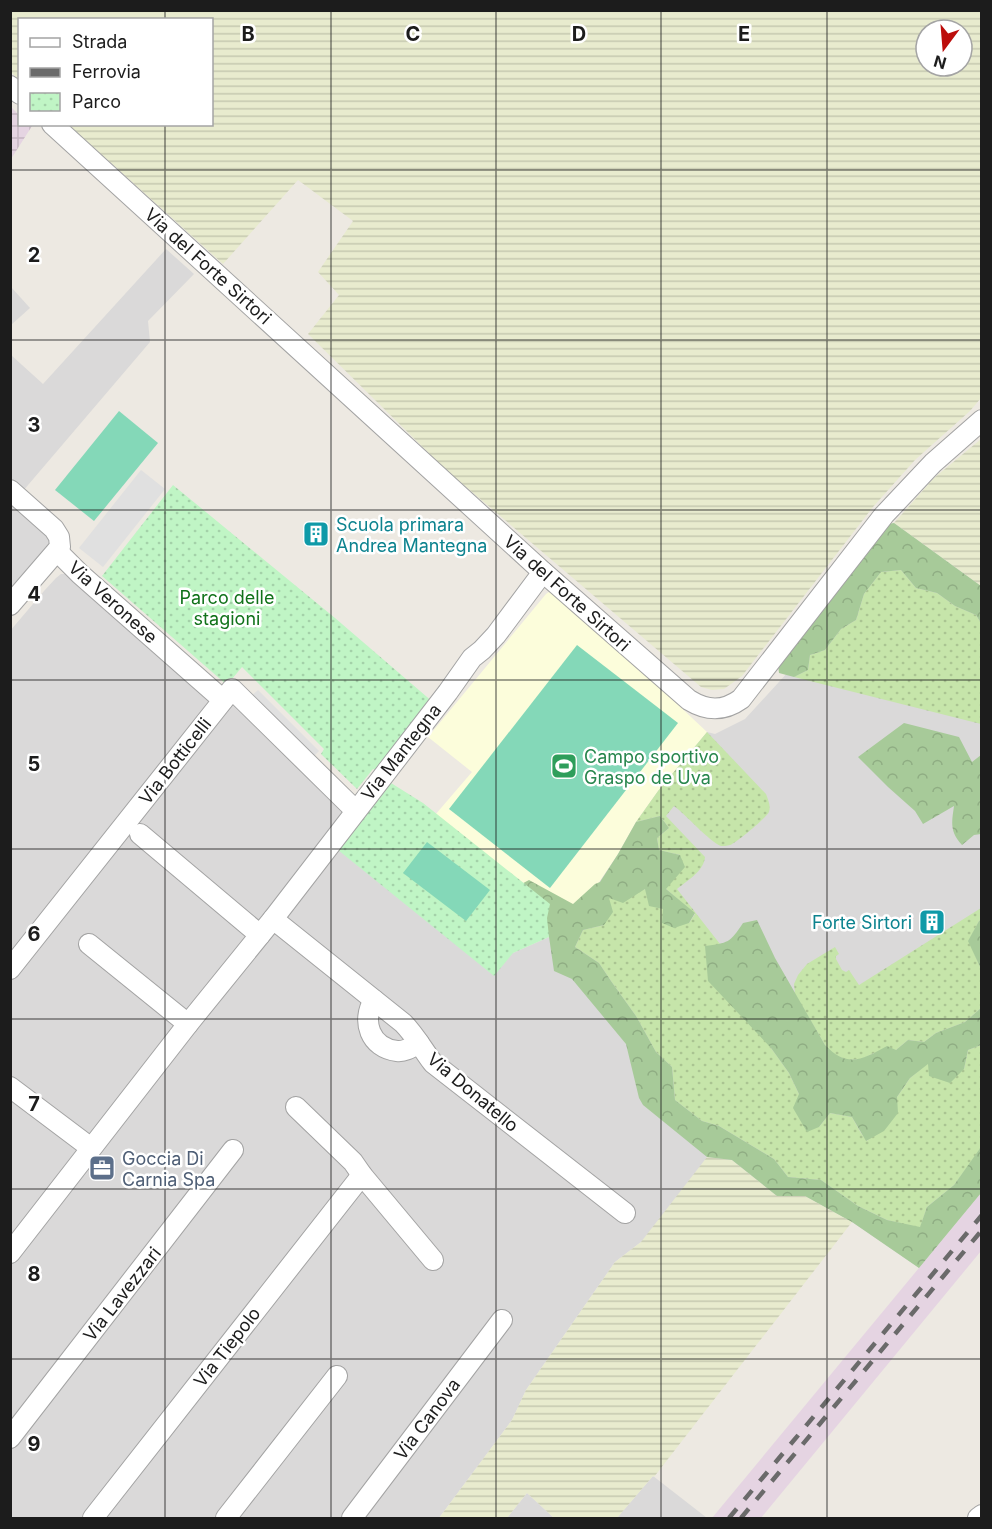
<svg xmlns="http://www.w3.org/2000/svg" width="992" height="1529" font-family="Inter,sans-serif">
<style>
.residential{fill:#dad9d9}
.industrial{fill:url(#industrial-grid)}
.education{fill:#fcfddb}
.railway{fill:#e5d4e2}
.farmland{fill:url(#farmland-rules);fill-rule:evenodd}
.grass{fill:url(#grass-dots)}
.forest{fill:url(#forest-crowns)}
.park{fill:url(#park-dots)}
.pitch{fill:#84d8b8}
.parking{fill:#e0e0e0}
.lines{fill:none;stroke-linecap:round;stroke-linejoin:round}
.minor-casing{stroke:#a3a3a3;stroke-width:22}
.minor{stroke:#fff;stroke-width:20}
.rail{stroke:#6a6a6a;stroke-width:4.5;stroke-dasharray:12 12;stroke-linecap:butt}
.grid{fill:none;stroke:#1c1c1c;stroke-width:1.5;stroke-opacity:0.55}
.labels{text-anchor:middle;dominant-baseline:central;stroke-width:5;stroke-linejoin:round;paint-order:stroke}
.street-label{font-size:18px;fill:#1c1c1c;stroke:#fff}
.culture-label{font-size:18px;fill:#0d838f;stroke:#fff;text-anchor:start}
.park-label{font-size:18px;fill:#11721a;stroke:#fff}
.leisure-label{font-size:18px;fill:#27864d;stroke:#fff;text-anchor:start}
.service-label{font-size:18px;fill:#4e5e75;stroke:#fff;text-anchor:start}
.grid-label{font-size:20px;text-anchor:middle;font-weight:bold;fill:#1c1c1c;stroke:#fff;stroke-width:5;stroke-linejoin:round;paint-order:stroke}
</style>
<defs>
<pattern id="industrial-grid" width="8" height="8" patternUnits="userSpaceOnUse" patternTransform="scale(1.5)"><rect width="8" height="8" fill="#e5d4e2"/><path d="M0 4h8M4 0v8" fill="none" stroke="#c4b5c1"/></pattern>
<pattern id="farmland-rules" width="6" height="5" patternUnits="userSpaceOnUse" patternTransform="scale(1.5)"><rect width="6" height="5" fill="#e8ebce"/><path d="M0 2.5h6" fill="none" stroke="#c6c9b0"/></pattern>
<pattern id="grass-dots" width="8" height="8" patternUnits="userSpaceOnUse" patternTransform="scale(1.5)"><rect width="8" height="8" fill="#c6e5aa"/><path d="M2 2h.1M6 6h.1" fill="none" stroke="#aac492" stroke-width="1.8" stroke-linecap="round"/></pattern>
<pattern id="forest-crowns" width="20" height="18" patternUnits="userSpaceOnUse" patternTransform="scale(1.5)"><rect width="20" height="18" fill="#a7ca99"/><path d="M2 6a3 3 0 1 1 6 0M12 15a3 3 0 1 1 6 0" fill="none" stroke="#8fad83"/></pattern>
<pattern id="park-dots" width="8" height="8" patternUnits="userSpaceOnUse" patternTransform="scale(1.5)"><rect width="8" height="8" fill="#c0f5c5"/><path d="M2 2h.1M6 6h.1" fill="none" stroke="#a4d1a9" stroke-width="1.8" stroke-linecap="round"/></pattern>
</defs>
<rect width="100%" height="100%" fill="#ede9e2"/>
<g class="residential">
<polygon points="166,249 194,274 148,321 150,342 11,505 54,540 11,592 11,355 43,384"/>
<polygon points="11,287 30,308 11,325 10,325"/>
<polygon points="894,523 981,586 981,1193 919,1268 852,1222 805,1196 777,1196 641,1242 615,1262 526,1390 512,1420 439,1518 11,1518 10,631 44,591 56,578 61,574 65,574 78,559 93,571 113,602 238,704 360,822 339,850 513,953 549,937 618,854 636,822 658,791 707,732 715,734 745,719 789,671"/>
<polygon points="653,1476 707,1518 617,1518"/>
<polygon points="527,1493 554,1518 507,1518"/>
</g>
<polygon class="industrial" points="11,107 19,115 20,124 30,125 32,126 11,159"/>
<polygon class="education" points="549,592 559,593 707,732 658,791 636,822 618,854 594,890 571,909 550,904 435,815 472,772 428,737 546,594"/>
<polygon class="railway" points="981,1193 981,1251 761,1518 712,1518"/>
<g class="farmland">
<path d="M10,11H981V398L970,411L915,460L873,507L742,676L724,689L712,690L701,687L445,469L308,334L339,295L318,272L353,221L298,180L223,264L69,125L212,124V20H20L19,80L11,72ZM926,30H962V66H926Z"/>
<polygon points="981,439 981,586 894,523 934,478"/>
<polygon points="707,1157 732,1160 777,1196 805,1196 852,1222 654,1477 653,1476 617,1518 554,1518 527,1493 507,1518 439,1518 512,1420 526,1390 615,1262 641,1242"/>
</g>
<g class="grass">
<polygon points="901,570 916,588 937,593 955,606 976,615 981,623 981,724 794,677 808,670 810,655 825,650 841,629 856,620 864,594 881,572"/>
<path d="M707,732L766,794C768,800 771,805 769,812C766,818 736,843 730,845C727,846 723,846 721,846C710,842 685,814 674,806L666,816L705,857C704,871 687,881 677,889L720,944L771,1048L789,1073L799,1094L819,1127L830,1113L852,1117L861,1133L867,1141L910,1078L928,1063L964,1069L968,1050L981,1045L982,1147L954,1185L927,1207L920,1228L887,1220L858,1206L821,1180L788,1177L774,1159L719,1126L702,1121L675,1100L672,1067L656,1052L636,1016L611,981L599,963L575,947L583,930L604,925L608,898L646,889L663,909L689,923L695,914L666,889L680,855L659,850L657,838L669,828L660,816L636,822L658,791Z"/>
<polygon points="981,908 981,920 979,921 969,941 981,969 981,1008 965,1022 936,1033 924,1042 908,1040 896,1050 874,1053 862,1059 848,1060 834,1055 825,1045 795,994 794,984 798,975 807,964 835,947 839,954 836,956 836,959 842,970 846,972 849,970 859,985"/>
</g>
<g class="forest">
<polygon points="894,523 981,586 981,623 976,615 955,606 937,593 916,588 901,570 881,572 864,594 856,620 841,629 825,650 810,655 808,670 794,677 779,673 778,665 881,525"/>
<path d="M904,723L959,737L972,762L981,755V834L974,835L962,845C949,831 952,821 954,806L923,824L915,811L888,787L858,757Z"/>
<polygon points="660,816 669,828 657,838 659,850 680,855 685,867 666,889 695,913 689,923 674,928 662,923 663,909 649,906 645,889 623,903 609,898 613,912 604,925 583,930 575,947 599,963 611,981 636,1016 656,1052 672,1067 675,1100 702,1121 719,1126 774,1159 788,1177 821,1180 858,1206 887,1220 920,1227 927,1207 954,1185 981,1147 981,1193 919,1268 852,1222 805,1196 777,1196 732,1160 707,1157 643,1105 639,1098 626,1044 572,979 554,971 549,937 514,888 529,880 573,904 595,884 600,882 618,854 636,822"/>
<path d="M757,920L775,958L825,1045C847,1068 862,1060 887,1046L896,1050L908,1040L924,1042L936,1033L965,1022L981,1008V1045L968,1050L964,1069L950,1083L929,1076L928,1064L910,1078L897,1097L898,1113L884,1131L866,1141L852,1117L830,1113L819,1127L807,1132L793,1108L799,1094L789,1073L771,1048L708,981L705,946C728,943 730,943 743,923Z"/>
<polygon points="981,920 981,969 968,941 979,921"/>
</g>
<g class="park">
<polygon points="173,485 335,618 434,703 381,772 373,769 357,789 321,754 324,749 242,667 227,685 102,576"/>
<polygon points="391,783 423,803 550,904 547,918 549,937 513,953 494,976 338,850"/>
</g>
<g class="pitch">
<polygon points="119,411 158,443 94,521 55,490"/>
<polygon points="577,645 678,723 550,888 449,809"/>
<polygon points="427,842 490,890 466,921 403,873"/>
</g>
<g class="parking">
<polygon points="141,470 165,489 103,567 79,548"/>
<polygon points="258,690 319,751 311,759 250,697"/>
</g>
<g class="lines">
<defs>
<g id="minor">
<polyline points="10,86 20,94"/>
<path d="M52,124L543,572L689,700C707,711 723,712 741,699L884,515L933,463L982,420"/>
<polyline points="10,490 54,529 59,537 60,547 10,605"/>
<polyline points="57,551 80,574 223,700"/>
<polyline points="140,834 260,935"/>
<path d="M273,919L403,1023C415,1035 423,1050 433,1063L625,1213"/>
<polyline points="89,944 188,1024"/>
<polyline points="10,969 232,689 355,810"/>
<path d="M374,1000C361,1021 370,1048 397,1051C405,1052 412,1047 419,1043"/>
<polyline points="10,1087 91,1148"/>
<polyline points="296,1107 353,1162 362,1175 433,1260"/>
<polyline points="10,1253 188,1024 273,919 448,692 472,658 482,650 496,635 543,572"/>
<polyline points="10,1438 233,1150"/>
<polyline points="93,1518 362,1175"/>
<polyline points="226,1518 337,1376"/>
<polyline points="352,1518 502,1320"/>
<polyline points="978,1518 982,1515"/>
</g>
</defs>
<use href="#minor" class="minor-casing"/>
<use href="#minor" class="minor"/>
<g class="rail">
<polyline points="729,1518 982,1215"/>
<polyline points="741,1518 982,1230"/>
</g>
</g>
<path class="grid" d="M165,10V20M331,10V1518M496,10V1518M661,10V1518M827,10V1518M165,124V1518M10,170H982M10,340H982M10,510H982M10,680H982M10,849H982M10,1019H982M10,1189H982M10,1359H982"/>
<defs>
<symbol id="building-square" viewBox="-11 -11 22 22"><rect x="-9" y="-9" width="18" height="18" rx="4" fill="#0f9aa8" stroke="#fff"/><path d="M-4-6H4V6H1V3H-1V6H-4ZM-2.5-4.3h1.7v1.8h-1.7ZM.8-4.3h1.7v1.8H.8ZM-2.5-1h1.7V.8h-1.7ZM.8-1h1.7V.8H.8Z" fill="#fff"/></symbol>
<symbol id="stadium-square" viewBox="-11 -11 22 22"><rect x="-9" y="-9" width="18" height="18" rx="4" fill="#2e9e5b" stroke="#fff"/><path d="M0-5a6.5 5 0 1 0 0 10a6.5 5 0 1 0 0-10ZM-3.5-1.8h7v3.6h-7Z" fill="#fff"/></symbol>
<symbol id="office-square" viewBox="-11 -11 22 22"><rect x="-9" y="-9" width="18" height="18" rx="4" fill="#5c6f8a" stroke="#fff"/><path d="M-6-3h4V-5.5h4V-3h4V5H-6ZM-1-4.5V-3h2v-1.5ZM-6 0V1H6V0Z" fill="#fff"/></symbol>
</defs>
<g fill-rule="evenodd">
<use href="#building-square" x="301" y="519" width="30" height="30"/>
<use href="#stadium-square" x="549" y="751" width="30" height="30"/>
<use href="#building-square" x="917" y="907" width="30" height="30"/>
<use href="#office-square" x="87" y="1153" width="30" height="30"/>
</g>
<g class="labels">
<g class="street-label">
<text transform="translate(208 266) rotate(42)">Via del Forte Sirtori</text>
<text transform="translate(567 593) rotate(42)">Via del Forte Sirtori</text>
<text transform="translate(113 602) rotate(42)">Via Veronese</text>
<text transform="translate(401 752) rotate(-52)">Via Mantegna</text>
<text transform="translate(175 761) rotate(-52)">Via Botticelli</text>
<text transform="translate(473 1092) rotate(40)">Via Donatello</text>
<text transform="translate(122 1294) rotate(-52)">Via Lavezzari</text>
<text transform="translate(227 1347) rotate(-52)">Via Tiepolo</text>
<text transform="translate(427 1419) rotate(-53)">Via Canova</text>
</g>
<g class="culture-label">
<text x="336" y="524">Scuola primara<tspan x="336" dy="21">Andrea Mantegna</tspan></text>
<text x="912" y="922" text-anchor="end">Forte Sirtori</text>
</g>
<g class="park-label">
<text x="227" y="597">Parco delle<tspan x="227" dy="21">stagioni</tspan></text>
</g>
<g class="leisure-label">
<text x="584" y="756">Campo sportivo<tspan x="584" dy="21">Graspo de Uva</tspan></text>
</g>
<g class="service-label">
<text x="122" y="1158">Goccia Di<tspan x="122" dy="21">Carnia Spa</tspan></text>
</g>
</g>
<g class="grid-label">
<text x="248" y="41">B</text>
<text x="413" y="41">C</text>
<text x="579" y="41">D</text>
<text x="744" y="41">E</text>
<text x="34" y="262">2</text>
<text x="34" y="432">3</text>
<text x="34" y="601">4</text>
<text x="34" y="771">5</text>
<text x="34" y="941">6</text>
<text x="34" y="1111">7</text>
<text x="34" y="1281">8</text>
<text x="34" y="1451">9</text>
</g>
<rect width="992" height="1529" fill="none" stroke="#1c1c1c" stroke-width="24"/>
<rect x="18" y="18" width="195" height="108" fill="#ffffff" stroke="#a4a4a4" stroke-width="1.5"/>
<rect x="30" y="38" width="30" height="9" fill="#ffffff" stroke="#a4a4a4" stroke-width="1.5"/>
<text x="72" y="48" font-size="18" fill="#1c1c1c">Strada</text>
<rect x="30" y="68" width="30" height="9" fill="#6a6a6a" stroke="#a4a4a4" stroke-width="1.5"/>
<text x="72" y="78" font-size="18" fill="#1c1c1c">Ferrovia</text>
<rect x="30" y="93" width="30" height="18" fill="url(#park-dots)" stroke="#a4a4a4" stroke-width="1.5"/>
<text x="72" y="108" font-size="18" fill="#1c1c1c">Parco</text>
<g transform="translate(944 48) rotate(196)"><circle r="28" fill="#ffffff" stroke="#a4a4a4" stroke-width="1.5"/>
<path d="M0-4.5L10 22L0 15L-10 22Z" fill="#bc0d0b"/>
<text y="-9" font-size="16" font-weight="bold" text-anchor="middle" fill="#1c1c1c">N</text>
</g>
</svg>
